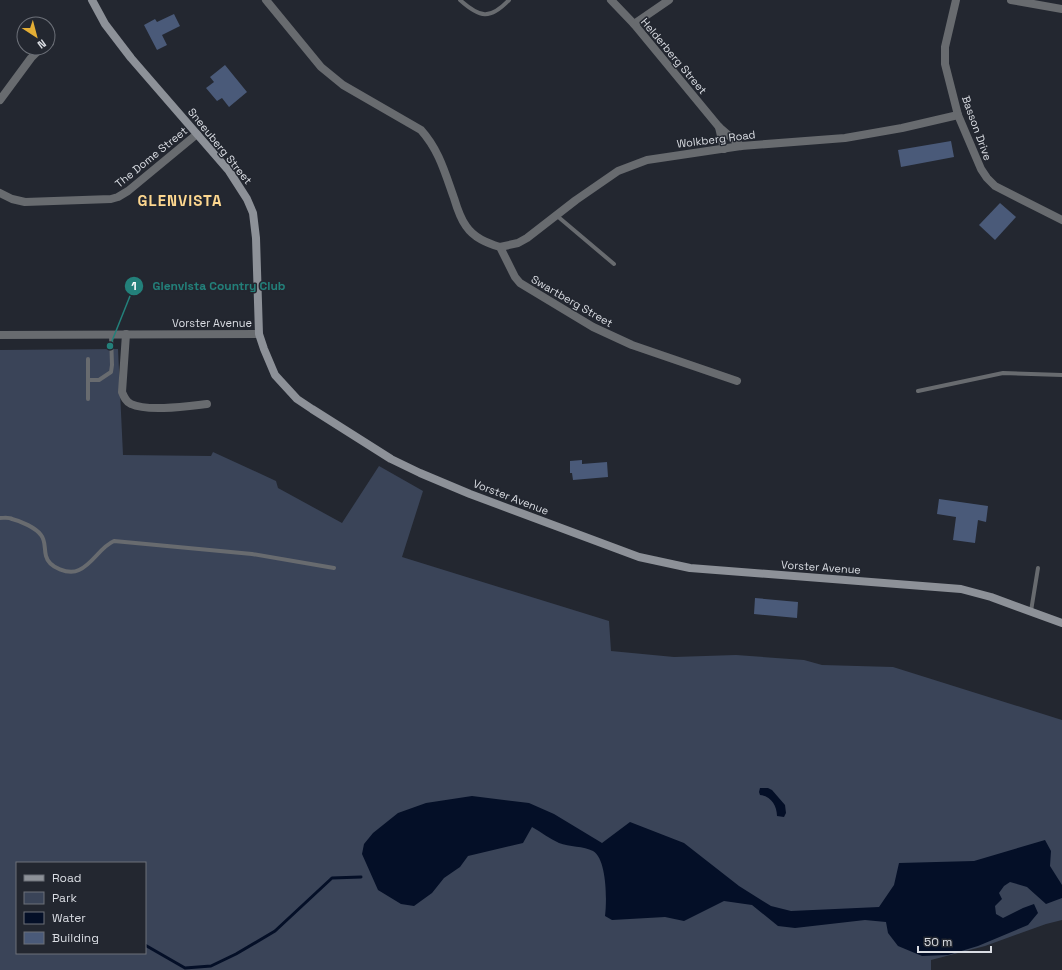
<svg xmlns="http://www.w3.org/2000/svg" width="1062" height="970" font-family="'Space Grotesk',sans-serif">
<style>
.green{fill:#3a4458;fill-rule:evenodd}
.water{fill:#040f27}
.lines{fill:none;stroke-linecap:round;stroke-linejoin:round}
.stream{stroke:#040f27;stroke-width:3}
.building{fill:#4a5a79}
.service{stroke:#686b6f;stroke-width:4}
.minor{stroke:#686b6f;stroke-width:8}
.secondary{stroke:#8d9198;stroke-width:8}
.labels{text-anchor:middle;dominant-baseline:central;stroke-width:3;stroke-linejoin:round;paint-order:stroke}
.street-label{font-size:11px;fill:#dadde3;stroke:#232730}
.district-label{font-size:15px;font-weight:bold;letter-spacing:1px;fill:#fdd78f;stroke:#232730}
.leader{fill:none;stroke:#23807a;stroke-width:1.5}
.callout-dot{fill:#23807a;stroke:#232730;stroke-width:1.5}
.mark-label{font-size:12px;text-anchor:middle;font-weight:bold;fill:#fff}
.callout-label{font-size:12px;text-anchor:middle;font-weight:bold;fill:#23807a;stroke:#232730;stroke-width:3;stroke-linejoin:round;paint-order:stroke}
</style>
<rect width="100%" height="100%" fill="#232730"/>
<path class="green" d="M118,349L123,455L211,456L213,452L276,481L278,488L342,523L379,466L423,491L402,557L609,621L611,651L674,657L736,655L804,660L822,665L893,667L1062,720V920L1046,924L985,946L931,960V970H0V350ZM17,863H145V953H17Z"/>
<g class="water">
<path d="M760,788H768L772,790L785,805L786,813L784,817L777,816C777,806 771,796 760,795L759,792Z"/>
<path d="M472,796L529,803L554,814L602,843L630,822L684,843L739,886L771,906L791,911L879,907L894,885L899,863L974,861L1045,840L1051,851L1050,866L1062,885V898L1046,904L1027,887L1010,882L1004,886L999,893L1002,899L995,906L996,914L1003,918L1023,908L1034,904L1038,913L1028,925L978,946L948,955L922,956L898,946L888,933L886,922L865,920L795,928L778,926L752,905L724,901L684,921L665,917L612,920L605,916C607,901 607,859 593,851C584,846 569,847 559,843C550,839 541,832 532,827L523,843L468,856L460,867L444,878L432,893L414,906L401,904L378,890L362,854L364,844L373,833L398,813L426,803Z"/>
</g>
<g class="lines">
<polyline class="stream" points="145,945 185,968 211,966 236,954 275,931 332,878 361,877"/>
</g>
<g class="building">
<polygon points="174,14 180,26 162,35 167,45 157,50 144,25 155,19 157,22"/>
<polygon points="225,65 247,92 229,107 222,98 217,101 206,88 214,82 210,77"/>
<polygon points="951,141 954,157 901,167 898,150"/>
<polygon points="1000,203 1016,217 995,240 979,225"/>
<polygon points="582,460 582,464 607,462 608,477 573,480 572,473 570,473 570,461"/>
<polygon points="939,499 988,506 986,522 978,520 975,543 953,540 956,517 937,514"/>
<polygon points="755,598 798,602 797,618 754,614"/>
</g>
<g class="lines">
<g class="service">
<path d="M460,0C480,18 490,20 509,0"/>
<polyline points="556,215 614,264"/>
<polyline points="88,380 99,380 111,372 112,365 111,335"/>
<polyline points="918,391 1003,373 1062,375"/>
<polyline points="88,399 88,359"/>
<path d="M0,518C4,518 9,517 12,519C21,521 36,528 41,535C46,541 44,549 46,556C49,568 69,575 79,570C93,564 100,547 114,541L252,554L334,568"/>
<polyline points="1031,611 1038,568"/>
</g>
<g class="minor">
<path d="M266,0L321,67L343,85L421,130C439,150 445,173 454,198C457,208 460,218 466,226C474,238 487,243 500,247L515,277L520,283L593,327L632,345L737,381"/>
<polyline points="611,0 634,24 719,127 741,146"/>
<polyline points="956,0 945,47 945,64 958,115 981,169 987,178 995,186 1062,220"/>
<polyline points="1011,0 1062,9"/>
<polyline points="634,24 669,0"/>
<polyline points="48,44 50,43"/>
<polyline points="0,100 31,58 41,48"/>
<polyline points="719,127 724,149"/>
<polyline points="0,193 12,199 25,202 111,199 118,197 128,191 197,134"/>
<polyline points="500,247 518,243 527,238 576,200 618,171 647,160 741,146 845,138 902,128 958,115"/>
<path d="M126,334L122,392C124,397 126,402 131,404C148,412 189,406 207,404"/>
<polyline points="0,335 259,334"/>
</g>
<polyline class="secondary" points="92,0 105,24 131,58 229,171 247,199 253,213 256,238 259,334 264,349 275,375 297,399 312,409 391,459 420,473 470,494 639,557 690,568 961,589 991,597 1062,623"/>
</g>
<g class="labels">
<g class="street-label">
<text transform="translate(674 56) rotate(50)">Helderberg Street</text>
<text transform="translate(977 128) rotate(70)">Basson Drive</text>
<text transform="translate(716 139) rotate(-7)">Wolkberg Road</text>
<text transform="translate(220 146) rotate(51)">Sneeuberg Street</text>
<text transform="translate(151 157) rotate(-39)">The Dome Street</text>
<text transform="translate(572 301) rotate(30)">Swartberg Street</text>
<text x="212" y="323">Vorster Avenue</text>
<text transform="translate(511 497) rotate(21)">Vorster Avenue</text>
<text transform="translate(821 567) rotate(4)">Vorster Avenue</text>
</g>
<g class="district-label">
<text x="180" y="200">GLENVISTA</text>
</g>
</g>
<path class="leader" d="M110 346L134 286"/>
<g class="callout-dot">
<circle cx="110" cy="346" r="4"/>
<circle cx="134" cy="286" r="10"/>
</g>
<g class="mark-label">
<text x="134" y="290">1</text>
</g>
<g class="callout-label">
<text x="219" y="290">Glenvista Country Club</text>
</g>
<rect x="16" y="862" width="130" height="92" fill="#232730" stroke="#6c7078"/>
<rect x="24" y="875" width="20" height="6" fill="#8d9198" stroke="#6c7078"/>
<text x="52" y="882" font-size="12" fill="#dadde3">Road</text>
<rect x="24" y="892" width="20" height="12" fill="#3a4458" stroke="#6c7078"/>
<text x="52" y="902" font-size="12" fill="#dadde3">Park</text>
<rect x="24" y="912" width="20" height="12" fill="#040f27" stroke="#6c7078"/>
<text x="52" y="922" font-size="12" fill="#dadde3">Water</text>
<rect x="24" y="932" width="20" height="12" fill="#4a5a79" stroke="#6c7078"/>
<text x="52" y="942" font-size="12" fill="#dadde3">Building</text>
<g transform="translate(36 36) rotate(144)"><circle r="19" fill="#232730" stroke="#6c7078"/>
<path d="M0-3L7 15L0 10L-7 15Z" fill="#e4ae35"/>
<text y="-6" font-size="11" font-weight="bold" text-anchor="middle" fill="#dadde3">N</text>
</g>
<path d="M918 946v6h73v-6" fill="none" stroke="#dadde3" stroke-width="2"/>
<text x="924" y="946" font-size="12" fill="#dadde3" stroke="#232730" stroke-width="3" paint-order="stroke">50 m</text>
</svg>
